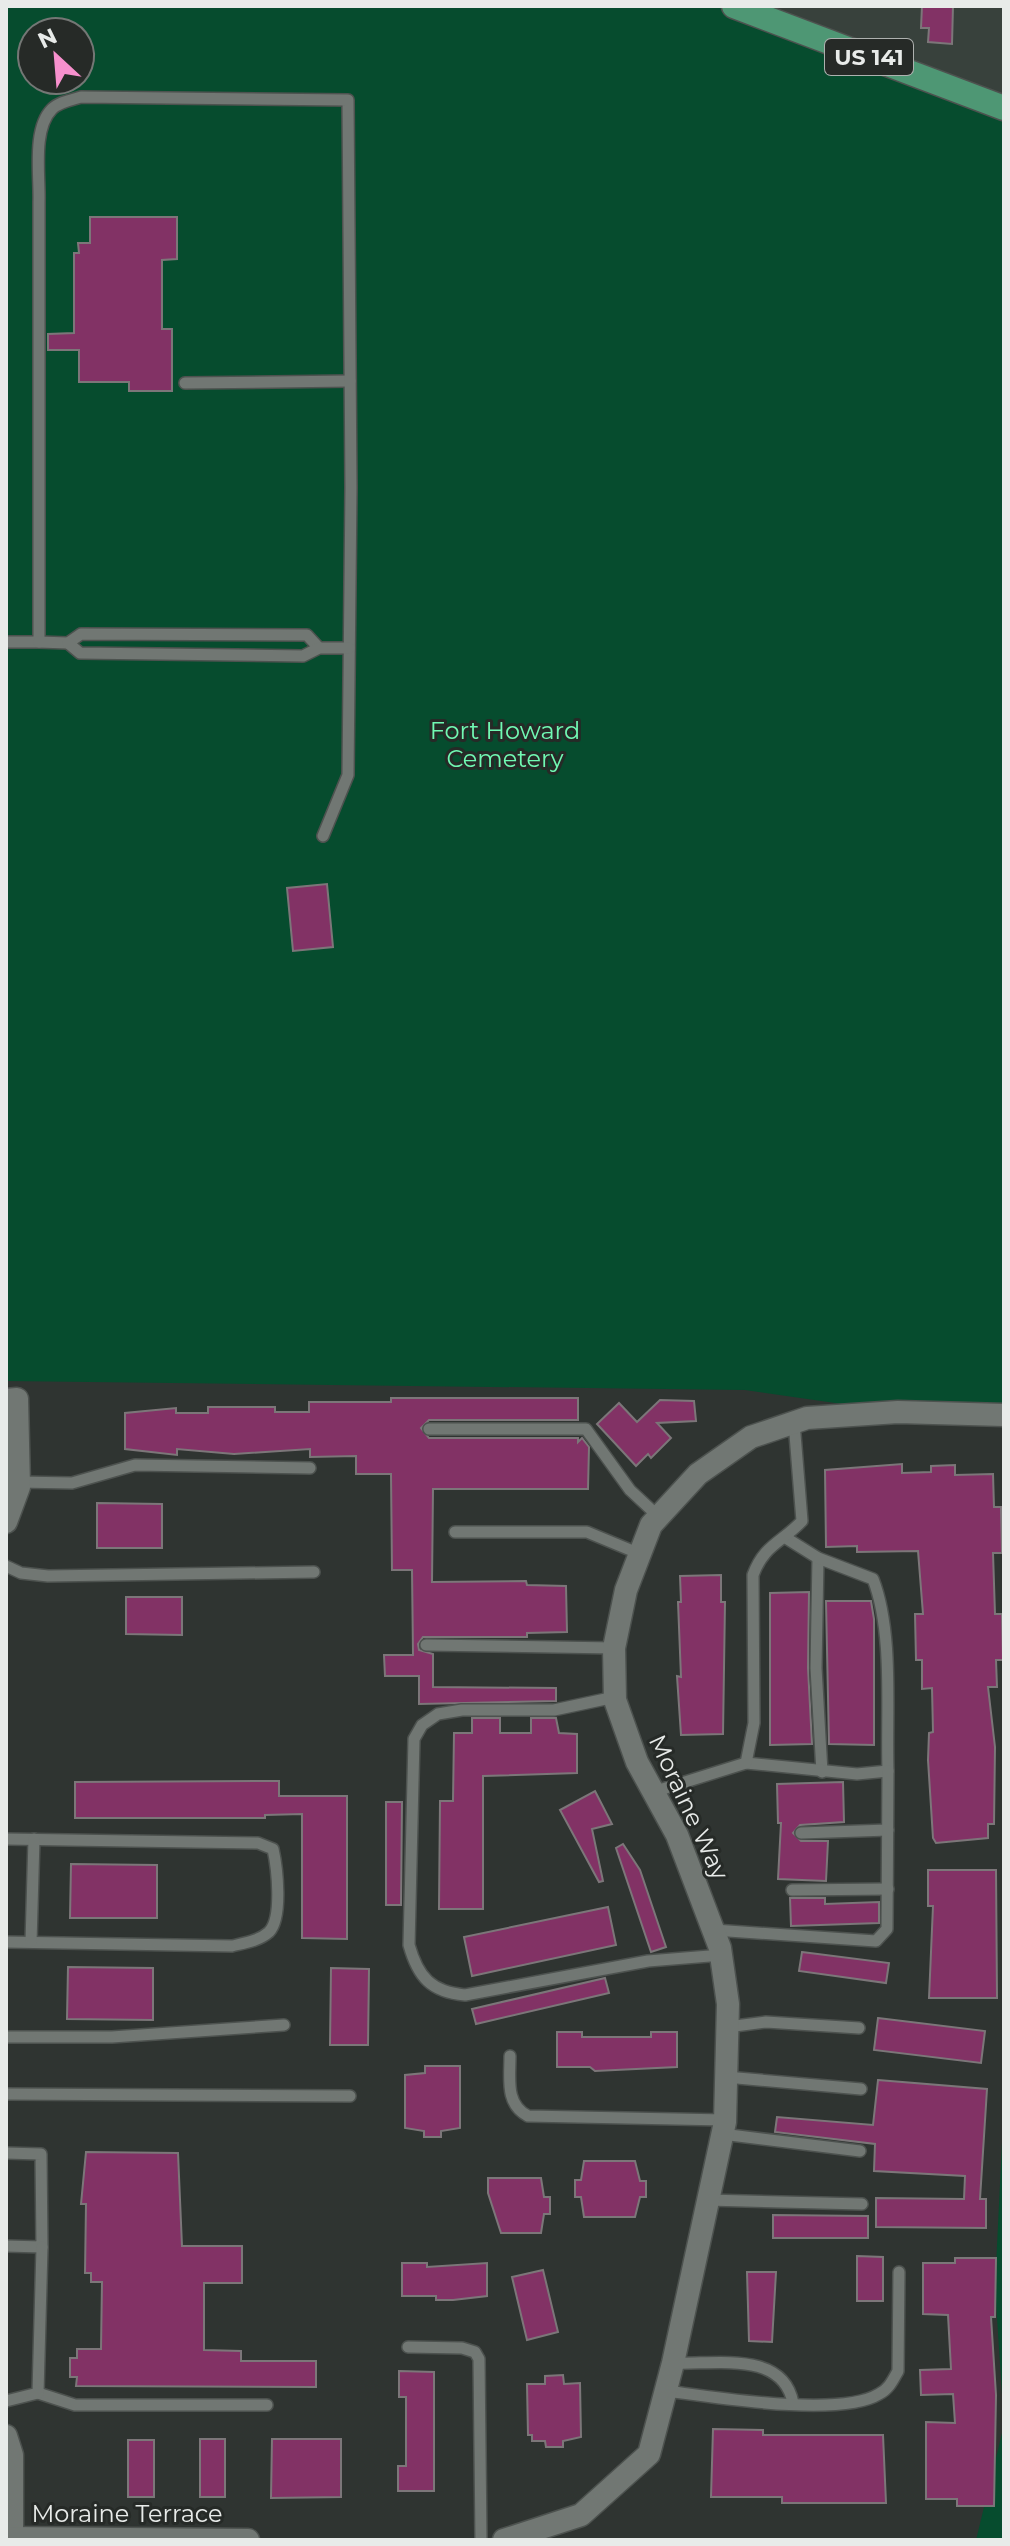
<svg xmlns="http://www.w3.org/2000/svg" width="1010" height="2546" font-family="Montserrat,sans-serif">
<style>
.built{fill:#38413c}
.green{fill:#064c2e;fill-rule:evenodd}
.building{fill:#823265;stroke:#7c7679;stroke-width:2}
.lines{fill:none;stroke-linecap:round;stroke-linejoin:round}
.service-casing{stroke:#4d524f;stroke-width:14}
.minor-casing{stroke:#4d524f;stroke-width:25}
.primary-casing{stroke:#4d524f;stroke-width:27}
.service{stroke:#717773;stroke-width:11}
.minor{stroke:#717773;stroke-width:22}
.primary{stroke:#4e9774;stroke-width:24}
.labels{text-anchor:middle;dominant-baseline:central;stroke-width:6;stroke-linejoin:round;paint-order:stroke}
.shield{fill:#262a27;stroke:#aeb1af;stroke-width:2}
.shield-label{font-size:22px;font-weight:bold;fill:#e8ebe9}
.park-label{font-size:24px;fill:#70f9b3;stroke:#262a27}
.street-label{font-size:24px;fill:#e8ebe9;stroke:#262a27}
</style>
<rect width="100%" height="100%" fill="#2f3431"/>
<polygon class="built" points="734,6 1004,6 1004,108"/>
<g class="green">
<path d="M6,6H734L1004,108V1415L898,1412L745,1390L6,1381ZM32,32H80V80H32Z"/>
<polygon points="1004,2101 1004,2540 976,2540 1004,2425 995,2287"/>
</g>
<g class="building">
<polygon points="922,6 953,6 952,44 928,42 929,28 921,28"/>
<polygon points="90,217 177,217 177,259 162,260 162,329 172,329 172,391 129,391 129,382 79,382 79,350 48,350 48,334 74,333 74,253 79,253 78,243 90,243"/>
<polygon points="327,884 333,947 293,951 287,888"/>
<polygon points="391,1398 578,1398 578,1420 429,1420 421,1428 429,1438 578,1438 578,1442 582,1438 589,1447 588,1489 433,1489 432,1582 526,1581 527,1585 566,1586 567,1632 527,1633 527,1637 423,1637 418,1644 419,1650 433,1654 433,1687 556,1688 556,1701 419,1704 419,1676 385,1676 384,1655 413,1655 412,1570 392,1570 391,1474 356,1474 356,1456 310,1457 310,1449 234,1454 177,1449 177,1455 125,1449 125,1413 176,1408 176,1413 208,1413 208,1407 275,1407 275,1412 309,1412 309,1402 391,1402"/>
<polygon points="660,1400 694,1401 696,1421 657,1423 671,1438 651,1458 648,1454 636,1466 597,1424 619,1403 637,1422"/>
<polygon points="902,1464 902,1473 931,1472 931,1466 955,1465 955,1475 993,1474 994,1507 1001,1507 1002,1553 993,1553 995,1614 1002,1614 1003,1660 996,1660 997,1687 988,1687 995,1747 994,1824 988,1824 988,1838 936,1843 933,1838 928,1760 929,1733 933,1732 932,1688 922,1689 922,1660 916,1660 915,1614 923,1614 918,1551 857,1552 857,1546 826,1547 825,1470"/>
<polygon points="97,1503 162,1504 162,1548 97,1548"/>
<polygon points="721,1575 721,1602 725,1602 723,1734 681,1735 677,1676 681,1677 678,1602 681,1602 680,1576"/>
<polygon points="809,1592 808,1668 812,1744 770,1745 770,1593"/>
<polygon points="126,1597 182,1597 182,1635 126,1634"/>
<polygon points="826,1601 871,1601 874,1619 874,1745 829,1744"/>
<polygon points="472,1718 500,1718 500,1733 531,1733 531,1718 556,1718 559,1733 577,1734 577,1773 483,1776 483,1909 439,1909 440,1801 453,1801 454,1733 472,1733"/>
<polygon points="279,1781 279,1796 347,1796 347,1939 302,1938 302,1814 265,1815 265,1818 75,1818 75,1782"/>
<polygon points="843,1782 844,1822 800,1825 793,1833 801,1841 828,1841 826,1881 778,1879 781,1823 778,1823 777,1784"/>
<polygon points="595,1791 612,1824 592,1829 603,1881 599,1882 560,1810"/>
<polygon points="386,1802 402,1802 401,1905 386,1905"/>
<polygon points="623,1844 640,1870 666,1947 651,1952 616,1848"/>
<polygon points="71,1864 157,1865 157,1918 70,1918"/>
<polygon points="928,1870 996,1870 997,1998 929,1998 933,1906 928,1906"/>
<polygon points="790,1898 825,1898 825,1904 879,1902 879,1923 791,1926"/>
<polygon points="608,1907 616,1945 472,1976 464,1937"/>
<polygon points="802,1952 889,1963 886,1983 799,1971"/>
<polygon points="68,1967 153,1968 153,2020 67,2019"/>
<polygon points="331,1968 369,1969 368,2045 330,2045"/>
<polygon points="605,1978 609,1993 476,2024 472,2009"/>
<polygon points="878,2018 985,2031 981,2063 874,2050"/>
<polygon points="557,2032 582,2032 582,2037 651,2037 651,2032 677,2032 677,2067 595,2071 590,2067 557,2067"/>
<polygon points="425,2066 460,2066 460,2128 441,2131 441,2137 424,2137 424,2131 405,2128 405,2075 425,2073"/>
<polygon points="878,2080 987,2089 980,2199 986,2199 986,2228 876,2227 876,2198 964,2199 965,2176 874,2171 875,2144 775,2132 777,2117 873,2125"/>
<polygon points="86,2152 178,2153 182,2246 242,2246 242,2283 204,2283 204,2350 241,2351 241,2361 316,2361 316,2387 76,2386 77,2377 70,2377 70,2358 77,2358 77,2349 101,2349 102,2282 91,2282 91,2273 85,2273 86,2204 81,2204"/>
<polygon points="584,2161 635,2161 640,2181 646,2181 646,2197 640,2197 635,2217 584,2217 581,2197 575,2197 575,2180 581,2180"/>
<polygon points="488,2178 541,2178 544,2197 550,2197 550,2214 544,2214 541,2233 501,2233 488,2193"/>
<polygon points="773,2215 868,2216 868,2238 773,2238"/>
<polygon points="857,2256 883,2257 883,2301 857,2301"/>
<polygon points="955,2258 996,2258 995,2317 991,2317 996,2395 994,2506 957,2506 957,2499 926,2499 926,2422 955,2423 953,2394 921,2395 920,2370 951,2369 948,2315 923,2314 923,2263 955,2263"/>
<polygon points="402,2263 427,2263 427,2267 487,2263 487,2296 453,2300 436,2300 436,2296 402,2296"/>
<polygon points="543,2270 558,2332 527,2340 512,2277"/>
<polygon points="747,2272 776,2272 772,2342 749,2341"/>
<polygon points="399,2371 434,2372 434,2491 398,2491 398,2466 406,2466 406,2397 399,2397"/>
<polygon points="563,2375 564,2384 580,2383 581,2437 563,2441 563,2447 546,2447 545,2441 532,2441 532,2435 528,2435 527,2384 545,2384 545,2376"/>
<polygon points="713,2429 763,2430 763,2435 883,2435 886,2503 782,2503 782,2497 711,2497"/>
<rect x="200" y="2439" width="25" height="58"/>
<polygon points="272,2439 341,2439 341,2497 271,2498"/>
<rect x="128" y="2440" width="26" height="57"/>
</g>
<g class="lines">
<defs>
<g id="service">
<polyline points="185,383 350,381"/>
<path d="M6,642H39V202C40,176 32,129 52,109C59,102 71,100 81,97L348,100L351,487L348,775L323,836"/>
<polyline points="39,642 68,643 81,634 307,635 319,648"/>
<polyline points="68,643 80,653 303,656 319,648 349,648"/>
<polyline points="429,1429 586,1429 630,1490 659,1517"/>
<polyline points="19,1482 72,1483 135,1465 310,1468"/>
<polyline points="455,1532 587,1532 640,1554"/>
<polyline points="818,1558 816,1668 822,1772"/>
<polyline points="6,1566 21,1573 48,1576 314,1572"/>
<polyline points="426,1645 614,1648"/>
<path d="M615,1697L554,1710H462L438,1714L422,1725L414,1739L409,1945C418,1977 431,1992 465,1995L648,1961L722,1955"/>
<path d="M746,1763L857,1774L888,1771C886,1713 894,1633 873,1579L818,1558L786,1538"/>
<path d="M653,1792L746,1763L754,1723L753,1575C764,1545 781,1543 802,1521L794,1422"/>
<polyline points="801,1833 888,1830"/>
<path d="M6,1839L258,1843L273,1849C277,1867 283,1918 269,1932C259,1941 244,1943 232,1946L6,1942"/>
<polyline points="792,1890 888,1889"/>
<polyline points="714,1930 876,1941 887,1929 888,1771"/>
<polyline points="31,1942 34,1839"/>
<polyline points="727,2027 766,2022 859,2028"/>
<polyline points="6,2037 112,2037 284,2025"/>
<path d="M510,2056C510,2079 505,2104 528,2116L725,2120"/>
<polyline points="726,2077 861,2089"/>
<polyline points="6,2094 350,2096"/>
<polyline points="722,2134 860,2151"/>
<polyline points="6,2153 41,2154 42,2247 6,2246"/>
<polyline points="708,2200 862,2204"/>
<polyline points="408,2347 462,2348 475,2352 479,2359 481,2540"/>
<path d="M673,2363C715,2365 783,2350 793,2403"/>
<path d="M666,2391C713,2397 840,2418 879,2394C889,2389 893,2380 898,2371L899,2272"/>
<polyline points="38,2393 75,2405 267,2405"/>
<polyline points="6,2401 38,2393 42,2247"/>
</g>
<g id="minor">
<polyline points="6,1400 17,1399 19,1487 6,1522"/>
<polyline points="6,2436 12,2455 12,2538"/>
<polyline points="6,2538 248,2540"/>
<polyline points="504,2540 581,2515 649,2454 673,2363 725,2122 728,2004 720,1948 677,1835 637,1762 615,1700 614,1648 626,1590 651,1525 698,1474 751,1437 807,1418 898,1412 1004,1415"/>
</g>
<polyline id="primary" points="734,6 1004,108"/>
</defs>
<use href="#service" class="service-casing"/>
<use href="#minor" class="minor-casing"/>
<use href="#primary" class="primary-casing"/>
<use href="#service" class="service"/>
<use href="#minor" class="minor"/>
<use href="#primary" class="primary"/>
</g>
<g class="labels">
<rect class="shield" x="825" y="39" width="88" height="36" rx="6"/>
<g class="shield-label">
<text x="869" y="57">US 141</text>
</g>
<g class="park-label">
<text x="505" y="730">Fort Howard<tspan x="505" dy="28">Cemetery</tspan></text>
</g>
<g class="street-label">
<text transform="translate(689 1807) rotate(65)">Moraine Way</text>
<text x="127" y="2513">Moraine Terrace</text>
</g>
</g>
<rect width="1010" height="2546" fill="none" stroke="#e8ebe9" stroke-width="16"/>
<g transform="translate(56 56) rotate(334)"><circle r="38" fill="#262a27" stroke="#747775" stroke-width="2"/>
<path d="M0-6L14 30L0 20L-14 30Z" fill="#f790cd"/>
<text y="-12" font-size="22" font-weight="bold" text-anchor="middle" fill="#e8ebe9">N</text>
</g>
</svg>
